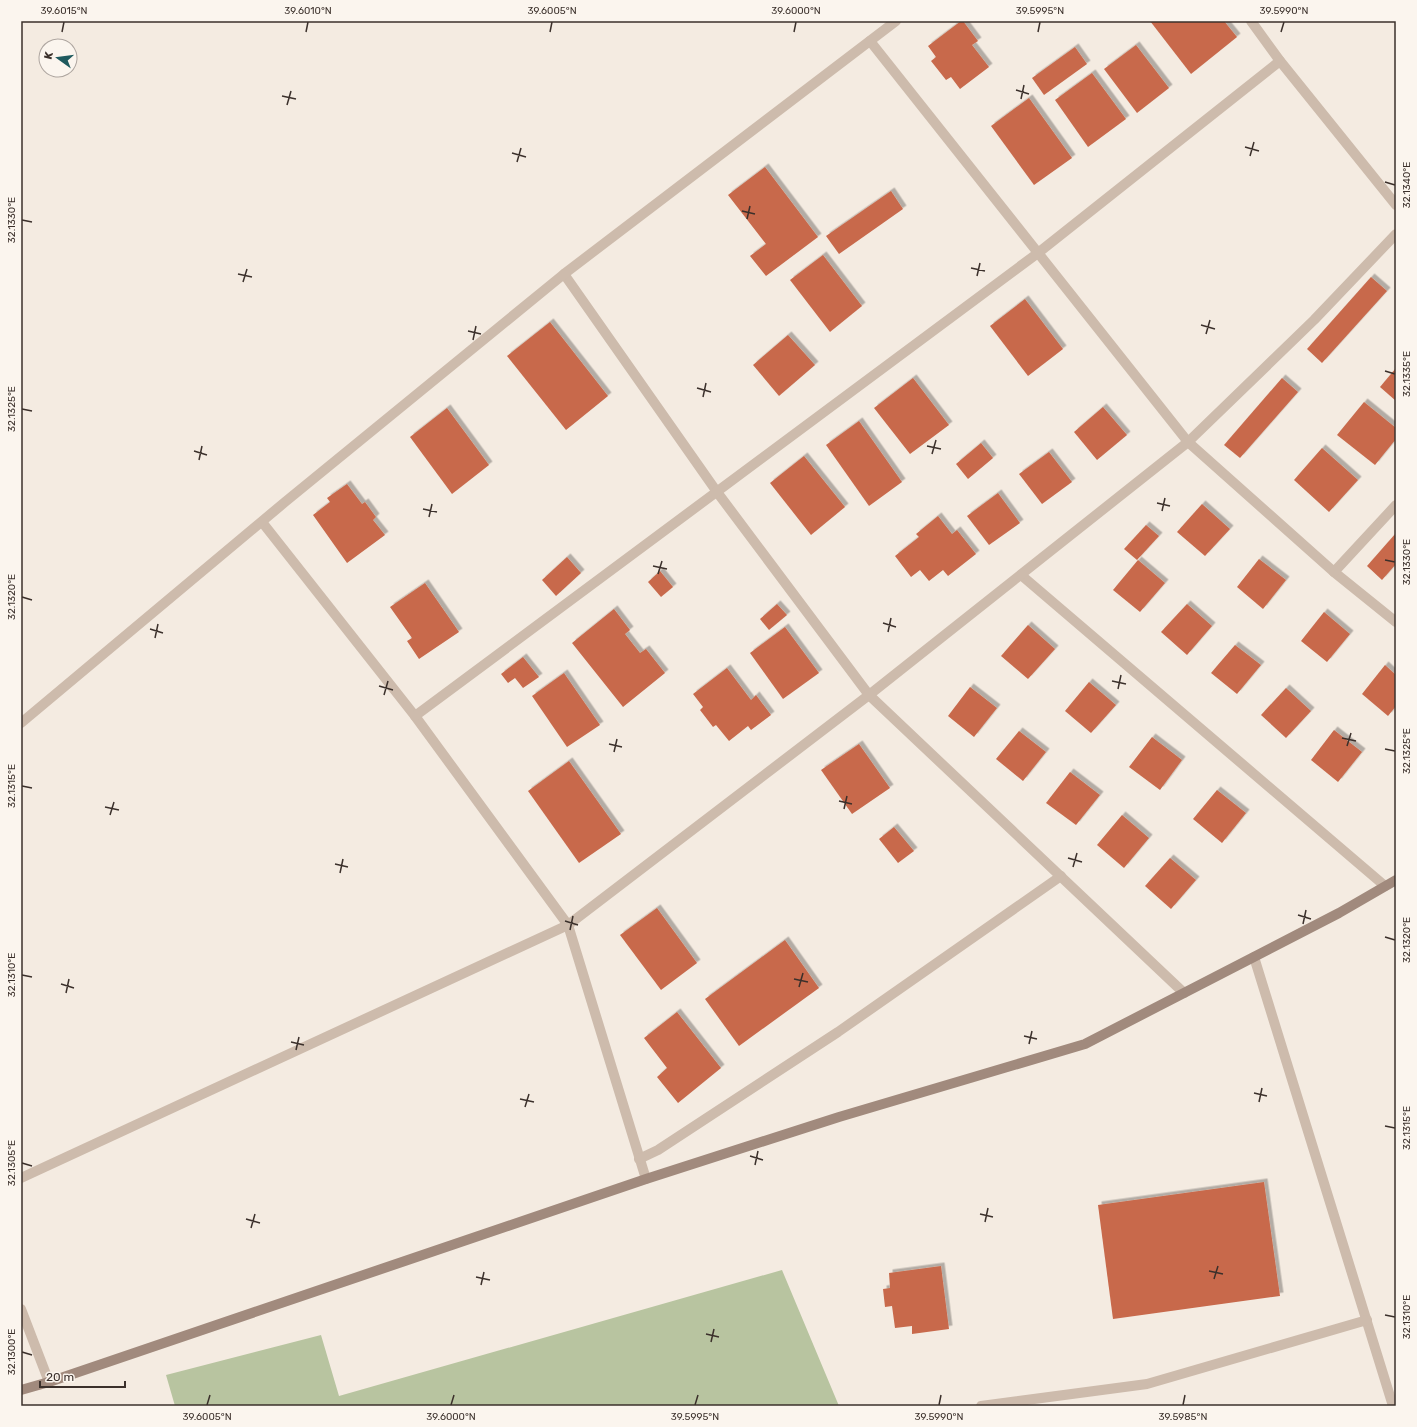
<svg xmlns="http://www.w3.org/2000/svg" width="1417" height="1427" font-family="Rubik,sans-serif">
<style>
.green{fill:#b8c4a0}
.building{fill:#c8694b;filter:url(#shadow)}
.lines{fill:none;stroke-linecap:round;stroke-linejoin:round}
.minor{stroke:#cdbbac;stroke-width:10}
.secondary{stroke:#a18a7d;stroke-width:10}
.ticks{fill:none;stroke:#3b302b;stroke-width:1.5}
.neatline{fill:none;stroke:#3b302b;stroke-width:1.5}
.ticks-label{font-size:10px;text-anchor:middle;fill:#3b302b}
</style>
<defs>
<filter id="shadow"><feDropShadow dx="3.5" dy="-3.5" stdDeviation="0" flood-color="#0004"/></filter>
</defs>
<rect width="100%" height="100%" fill="#f4ebe1"/>
<polygon class="green" points="782,1270 839,1406 175,1406 166,1375 321,1335 339,1396"/>
<g class="building">
<polygon points="961,21 963,21 978,41 972,45 989,67 960,89 951,77 946,80 931,61 936,57 928,46"/>
<polygon points="1150,21 1224,21 1237,37 1191,74"/>
<polygon points="1136,45 1169,88 1137,113 1104,69"/>
<polygon points="1075,47 1087,64 1044,95 1032,78"/>
<polygon points="1092,73 1126,119 1088,147 1055,100"/>
<polygon points="1029,98 1072,158 1034,185 991,126"/>
<polygon points="765,167 818,237 766,276 750,256 766,244 728,195"/>
<polygon points="891,191 903,209 839,254 826,236"/>
<polygon points="823,255 862,306 830,332 790,280"/>
<polygon points="1371,277 1387,291 1322,363 1307,349"/>
<polygon points="1025,299 1063,349 1028,376 990,326"/>
<polygon points="550,322 608,396 566,430 507,356"/>
<polygon points="788,335 815,365 779,396 753,365"/>
<polygon points="1396,368 1396,401 1380,387"/>
<polygon points="913,378 949,425 910,454 874,408"/>
<polygon points="1282,378 1298,392 1240,458 1224,445"/>
<polygon points="1364,402 1396,428 1396,439 1375,465 1337,435"/>
<polygon points="1103,407 1127,435 1097,460 1074,432"/>
<polygon points="447,408 489,465 452,494 410,437"/>
<polygon points="859,421 902,482 869,506 826,445"/>
<polygon points="981,443 993,458 968,479 956,464"/>
<polygon points="1322,448 1358,480 1329,512 1294,480"/>
<polygon points="1049,452 1072,482 1042,504 1019,474"/>
<polygon points="804,456 845,507 811,535 770,483"/>
<polygon points="347,484 362,504 365,502 376,517 373,520 385,535 347,563 313,515 330,502 327,498"/>
<polygon points="998,493 1020,523 989,545 967,516"/>
<polygon points="1202,504 1230,529 1205,556 1177,532"/>
<polygon points="938,516 952,534 957,530 976,554 948,576 943,570 929,581 920,570 911,577 895,556 919,537 916,534"/>
<polygon points="1146,525 1159,536 1137,560 1124,549"/>
<polygon points="1396,533 1396,564 1382,580 1367,566"/>
<polygon points="567,557 581,573 556,596 542,580"/>
<polygon points="1259,559 1286,580 1263,609 1237,587"/>
<polygon points="1138,560 1165,583 1140,612 1113,590"/>
<polygon points="660,571 673,587 661,597 648,582"/>
<polygon points="425,583 459,632 419,659 407,641 412,638 390,607"/>
<polygon points="777,604 787,615 769,630 760,619"/>
<polygon points="1187,604 1212,626 1187,655 1161,632"/>
<polygon points="614,609 630,630 625,634 640,653 646,649 665,673 623,707 572,643"/>
<polygon points="1324,612 1350,634 1327,662 1301,641"/>
<polygon points="1028,625 1055,649 1028,679 1001,656"/>
<polygon points="785,627 819,673 783,699 750,653"/>
<polygon points="1235,645 1261,665 1237,694 1211,673"/>
<polygon points="523,657 539,677 523,688 515,678 508,683 501,674"/>
<polygon points="1385,665 1396,675 1396,706 1388,716 1362,694"/>
<polygon points="727,668 751,700 756,695 771,715 751,730 748,726 729,741 716,725 713,727 700,710 703,707 693,694"/>
<polygon points="564,673 600,725 567,747 532,696"/>
<polygon points="1089,682 1116,705 1091,733 1065,711"/>
<polygon points="970,687 997,708 974,737 948,716"/>
<polygon points="1286,688 1311,711 1286,738 1261,715"/>
<polygon points="1334,730 1362,752 1338,782 1311,760"/>
<polygon points="1019,731 1046,752 1023,781 996,759"/>
<polygon points="1152,737 1182,760 1160,790 1129,767"/>
<polygon points="859,744 890,788 852,814 821,770"/>
<polygon points="569,761 621,834 579,863 528,791"/>
<polygon points="1070,772 1100,795 1076,825 1046,803"/>
<polygon points="1217,790 1246,813 1222,843 1193,819"/>
<polygon points="1122,815 1149,838 1124,868 1097,845"/>
<polygon points="894,827 914,851 898,863 879,839"/>
<polygon points="1170,858 1196,880 1171,909 1145,886"/>
<polygon points="657,908 697,963 661,990 620,935"/>
<polygon points="785,940 819,988 739,1046 705,999"/>
<polygon points="677,1012 721,1068 678,1103 657,1077 667,1068 644,1038"/>
<polygon points="1264,1182 1280,1296 1113,1319 1098,1205"/>
<polygon points="941,1266 949,1329 912,1334 912,1326 895,1328 892,1306 885,1307 883,1289 890,1288 889,1273"/>
</g>
<g class="lines">
<g class="minor">
<polyline points="1251,21 1280,61 1396,205"/>
<polyline points="870,41 1188,442 1334,572 1396,622"/>
<polyline points="564,274 717,492 869,695 1184,993"/>
<polyline points="262,522 415,716 568,925 646,1179"/>
<polyline points="1334,572 1396,505"/>
<polyline points="1021,575 1385,886"/>
<polyline points="415,716 1038,253 1280,61"/>
<polyline points="21,723 285,502 564,274 896,21"/>
<polyline points="1254,957 1393,1406"/>
<polyline points="639,1159 658,1150 838,1032 1061,876"/>
<polyline points="21,1178 568,925 869,695 1188,442 1314,320 1396,234"/>
<polyline points="21,1309 49,1382"/>
<polyline points="981,1406 1147,1384 1367,1320"/>
</g>
<polyline class="secondary" points="21,1390 49,1382 646,1179 839,1117 1085,1044 1339,913 1396,880"/>
</g>
<path class="ticks" d="M62,32L64,22M306,32L308,22M550,32L552,22M794,32L796,22M1038,32L1040,22M1281,32L1284,22M1016,90L1029,94M282,96L296,99M1021,99L1024,85M287,105L291,91M1245,147L1259,151M512,153L526,157M1250,156L1254,142M517,162L521,148M1385,182L1395,185M742,211L755,214M747,219L750,206M22,220L32,222M971,268L985,271M238,274L252,277M977,276L980,263M243,282L247,269M1201,325L1215,329M468,331L481,334M1206,334L1210,320M473,340L476,326M1385,371L1395,374M697,388L711,392M703,397L706,383M22,409L32,411M927,446L941,449M194,451L207,455M932,454L936,440M199,460L202,446M1157,503L1170,506M423,509L437,512M1162,511L1165,498M429,517L432,504M1385,560L1395,562M653,566L667,569M658,574L662,561M22,597L32,600M883,623L896,627M150,629L163,633M888,632L891,618M155,638L158,624M1112,681L1126,684M379,686L393,690M1118,689L1121,675M384,695L388,681M1342,738L1356,741M609,744L622,747M1347,746L1351,733M1385,749L1395,751M614,752L617,739M22,786L32,788M839,801L852,804M105,807L119,810M844,809L847,796M110,815L114,802M1068,858L1082,862M335,864L348,867M1073,867L1077,853M340,873L343,859M1298,915L1311,919M565,921L578,925M1303,924L1306,910M570,930L573,916M1385,937L1395,940M22,975L32,977M794,979L808,982M61,984L74,988M799,987L803,973M66,993L69,979M1024,1036L1037,1039M291,1042L304,1045M1029,1044L1032,1031M296,1050L299,1037M1254,1093L1267,1096M520,1099L534,1102M1259,1102L1262,1088M525,1107L529,1094M1385,1126L1395,1128M750,1156L763,1160M22,1163L32,1166M755,1165L758,1151M980,1214L993,1217M246,1219L260,1223M985,1222L988,1208M251,1228L255,1214M1209,1271L1223,1274M476,1277L490,1280M1214,1279L1218,1266M481,1285L484,1272M1385,1315L1395,1317M706,1334L719,1337M711,1342L714,1329M22,1352L32,1355M207,1405L210,1395M451,1405L454,1395M695,1405L698,1395M939,1405L941,1395M1183,1405L1185,1395"/>
<rect width="1417" height="1427" fill="none" stroke="#fbf5ee" stroke-width="44"/>
<g transform="translate(58 58) rotate(284)"><circle r="19" fill="#fbf5ee" stroke="#aea6a0"/>
<path d="M0-3L7 15L0 10L-7 15Z" fill="#1f5a5e"/>
<text y="-6" font-size="11" font-weight="bold" text-anchor="middle" fill="#3b302b">K</text>
</g>
<path d="M40 1381v6h85v-6" fill="none" stroke="#3b302b" stroke-width="2"/>
<text x="46" y="1381" font-size="12" fill="#3b302b" stroke="#fbf5ee" stroke-width="3" paint-order="stroke">20 m</text>
<rect x="22" y="22" width="1373" height="1383" class="neatline"/>
<g class="ticks-label">
<text x="64" y="14">39.6015°N</text>
<text x="308" y="14">39.6010°N</text>
<text x="552" y="14">39.6005°N</text>
<text x="796" y="14">39.6000°N</text>
<text x="1040" y="14">39.5995°N</text>
<text x="1284" y="14">39.5990°N</text>
<text transform="translate(1406 185) rotate(-90)" y="4">32.1340°E</text>
<text transform="translate(11 220) rotate(-90)" y="4">32.1330°E</text>
<text transform="translate(1406 374) rotate(-90)" y="4">32.1335°E</text>
<text transform="translate(11 409) rotate(-90)" y="4">32.1325°E</text>
<text transform="translate(1406 562) rotate(-90)" y="4">32.1330°E</text>
<text transform="translate(11 597) rotate(-90)" y="4">32.1320°E</text>
<text transform="translate(1406 751) rotate(-90)" y="4">32.1325°E</text>
<text transform="translate(11 786) rotate(-90)" y="4">32.1315°E</text>
<text transform="translate(1406 940) rotate(-90)" y="4">32.1320°E</text>
<text transform="translate(11 975) rotate(-90)" y="4">32.1310°E</text>
<text transform="translate(1406 1128) rotate(-90)" y="4">32.1315°E</text>
<text transform="translate(11 1163) rotate(-90)" y="4">32.1305°E</text>
<text transform="translate(1406 1317) rotate(-90)" y="4">32.1310°E</text>
<text transform="translate(11 1352) rotate(-90)" y="4">32.1300°E</text>
<text x="207" y="1420">39.6005°N</text>
<text x="451" y="1420">39.6000°N</text>
<text x="695" y="1420">39.5995°N</text>
<text x="939" y="1420">39.5990°N</text>
<text x="1183" y="1420">39.5985°N</text>
</g>
</svg>
